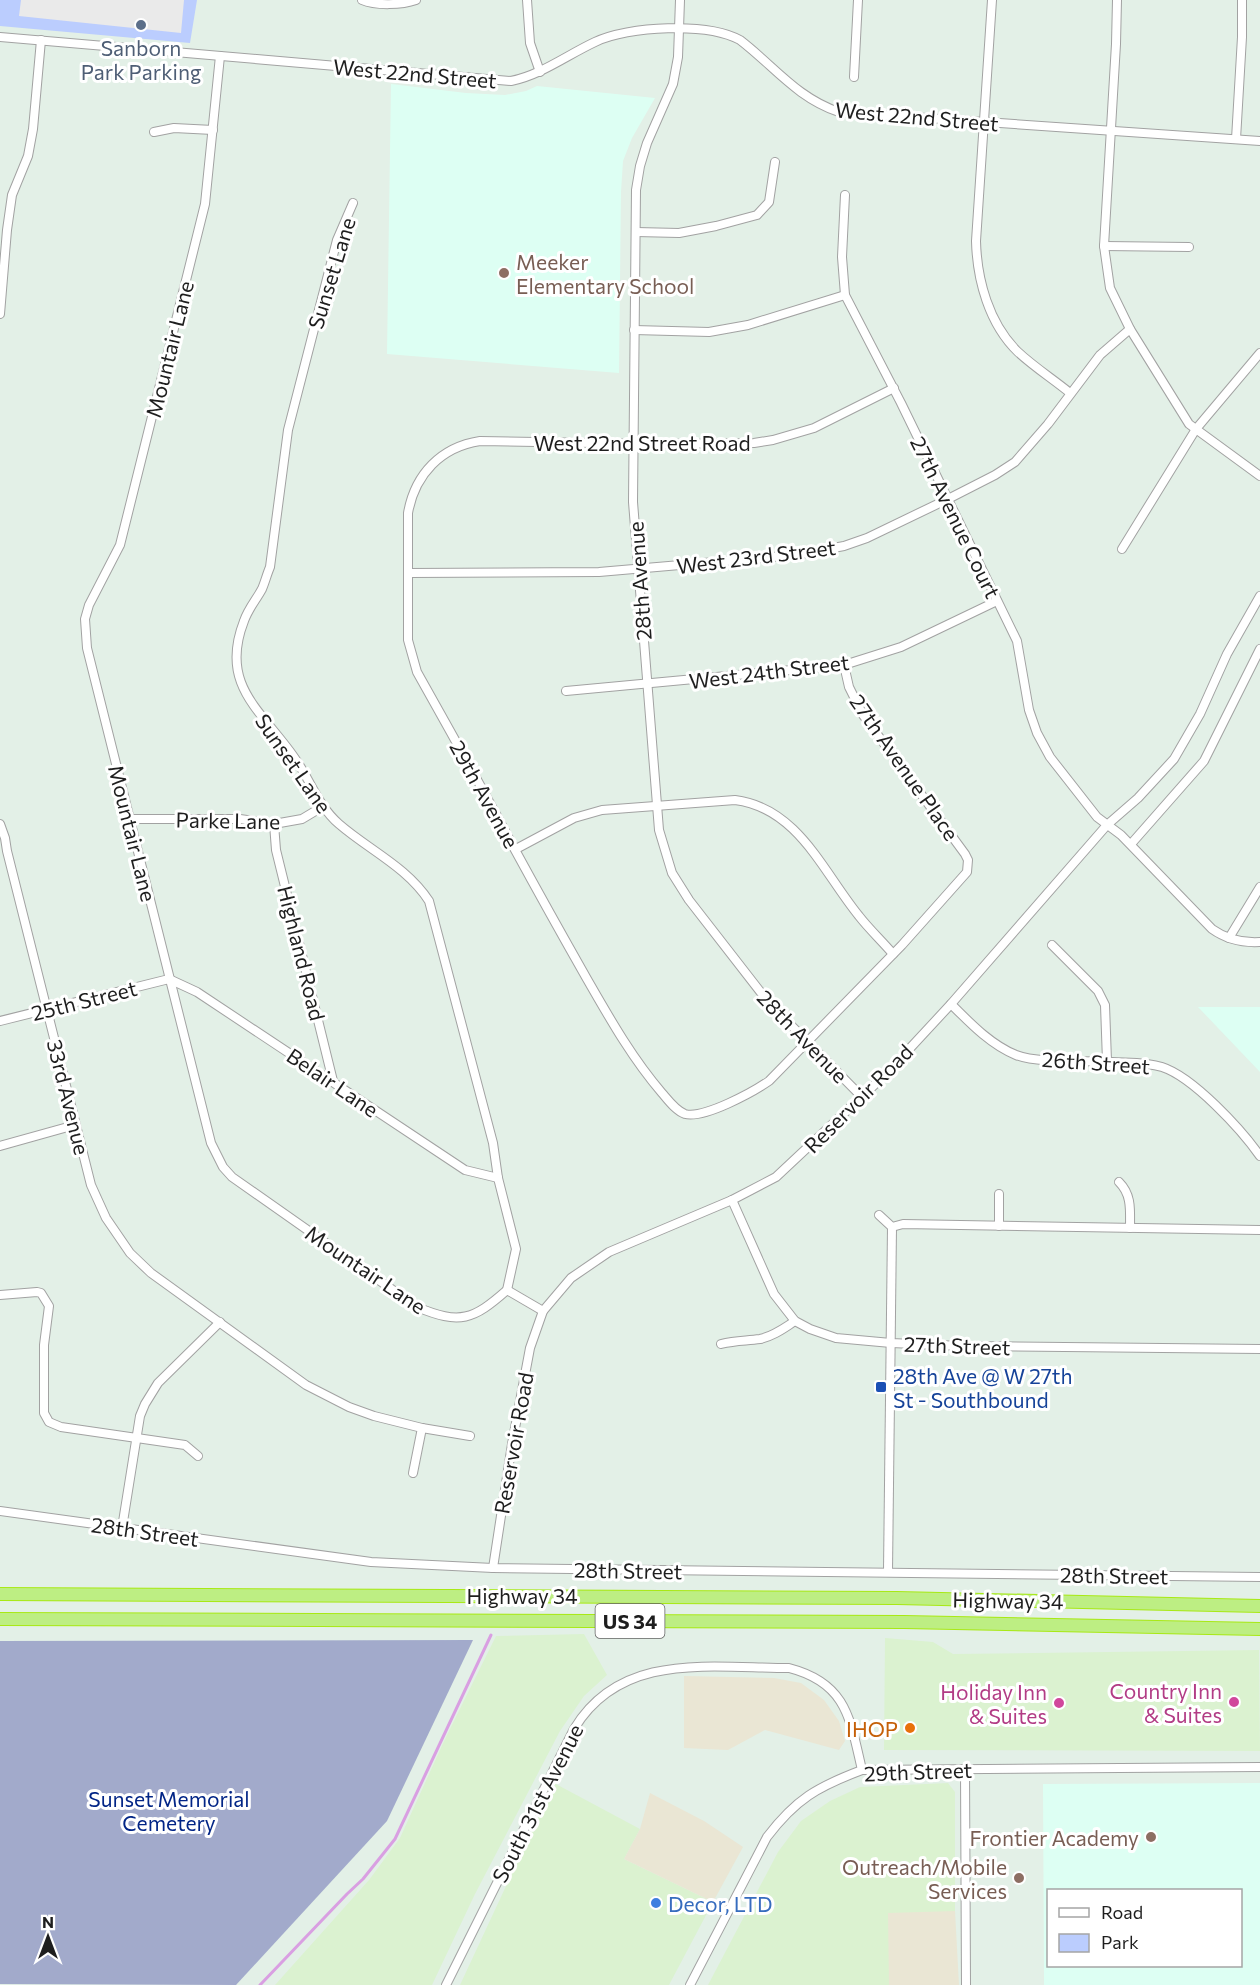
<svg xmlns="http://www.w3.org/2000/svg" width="1260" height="1985" font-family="Commissioner,sans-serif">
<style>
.commercial{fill:#dbf2d0}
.industrial{fill:#eae6d4}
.education{fill:#ddfff3;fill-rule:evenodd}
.cemetery{fill:#a2aacb}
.park{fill:#bbcdfe}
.parking{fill:#eaeaea}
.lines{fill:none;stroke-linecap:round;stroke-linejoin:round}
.stream{stroke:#d99fe2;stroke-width:3}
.minor-casing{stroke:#a2a2a2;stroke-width:10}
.highway-casing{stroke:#a8e914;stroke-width:14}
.minor{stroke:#fff;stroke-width:8}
.highway{stroke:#bdee83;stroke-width:12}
.service-dot{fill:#5c6f8a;stroke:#fff;stroke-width:2}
.education-dot{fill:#8d6e63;stroke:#fff;stroke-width:2}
.transit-dot{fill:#1a4fb4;stroke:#fff;stroke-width:2}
.hotel-dot{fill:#d1479c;stroke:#fff;stroke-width:2}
.food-dot{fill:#e8710a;stroke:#fff;stroke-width:2}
.shop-dot{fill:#3f7fe0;stroke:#fff;stroke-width:2}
.labels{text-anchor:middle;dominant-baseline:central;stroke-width:6;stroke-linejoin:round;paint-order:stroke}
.shield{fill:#fff;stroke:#626262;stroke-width:1.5}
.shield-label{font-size:20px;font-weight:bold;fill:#1e1e1e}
.service-label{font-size:21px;fill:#4e5e75;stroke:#fff}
.street-label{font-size:21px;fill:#1e1e1e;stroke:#fff}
.education-label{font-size:21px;fill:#785e54;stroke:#fff;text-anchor:end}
.transit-label{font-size:21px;fill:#164399;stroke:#fff;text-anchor:start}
.hotel-label{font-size:21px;fill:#b23c85;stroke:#fff;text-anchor:end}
.food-label{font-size:21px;fill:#c56008;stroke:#fff;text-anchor:end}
.park-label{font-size:21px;fill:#022586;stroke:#fff}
.shop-label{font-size:21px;fill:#366cbe;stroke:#fff;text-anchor:start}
</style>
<rect width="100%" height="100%" fill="#e3f0e7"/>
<g class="commercial">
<polygon points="584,1634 607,1675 584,1696 560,1731 475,1894 432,1985 275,1985 369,1880 400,1838 445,1739 496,1636"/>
<polygon points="885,1638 933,1642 953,1654 1259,1650 1260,1751 884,1750"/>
<polygon points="554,1783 640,1829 624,1859 713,1902 669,1985 460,1985"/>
<polygon points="948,1783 955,1792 955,1912 889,1985 708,1985 778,1852 801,1821 830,1801 860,1787"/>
</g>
<g class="industrial">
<polygon points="684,1676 774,1678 801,1683 824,1700 839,1721 845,1741 839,1750 765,1730 728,1750 684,1748"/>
<polygon points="650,1793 704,1821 743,1847 713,1902 624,1859 640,1829"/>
<polygon points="955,1911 959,1985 889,1985 888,1913"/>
</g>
<g class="education">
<polygon points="391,84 466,93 505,95 526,91 537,86 655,98 632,138 623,161 621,192 619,373 387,354"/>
<polygon points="1198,1007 1260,1007 1260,1072"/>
<path d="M1260,1783V1985H1044L1043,1784ZM1048,1890H1240V1966H1048Z"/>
</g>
<polygon class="cemetery" points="473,1640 387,1821 236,1985 0,1984 0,1641"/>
<polygon class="park" points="0,0 197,0 190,43 0,26"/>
<polygon class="parking" points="21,0 184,0 181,33 19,16"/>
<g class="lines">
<polyline class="stream" points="260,1985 347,1894 363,1879 395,1839 491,1635"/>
<defs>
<g id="minor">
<path d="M362,0C376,6 402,5 416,0"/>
<polyline points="527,0 530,43 540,72"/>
<polyline points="680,0 678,57 673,84 647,143 640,166 636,190 633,502 659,830 672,873 689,900 769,1003 862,1097"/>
<path d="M992,0L976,241C977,280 989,324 1018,352C1034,367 1053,379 1070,393"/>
<polyline points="1117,0 1116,44 1104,246 1110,288 1130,329 1189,424 1260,476"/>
<path d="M0,37L511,81C541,75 567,55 595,42C628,26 708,22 740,40C774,66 797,98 839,112L1260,141"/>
<path d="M220,56L205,204L120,545L89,605L85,619L87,648L211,1143L223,1167L232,1177L417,1307C460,1325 473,1320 507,1290L543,1311"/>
<polyline points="854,77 858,0"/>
<polyline points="154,132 174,128 213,130"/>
<polyline points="1236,139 1242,37 1242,0"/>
<path d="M845,195L842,257L845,295L901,403L1017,641L1029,710L1037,733L1050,757L1097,817L1121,835L1212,929C1226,939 1243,943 1260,942"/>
<path d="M353,203L337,240L288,430L270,567C267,574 265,582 262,589C256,600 248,609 244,621C219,685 261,710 294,757C310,779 318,806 339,824C369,850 407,867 429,901L493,1143L498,1178L516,1249L507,1290"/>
<polyline points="636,232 679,233 716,226 757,215 769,202 775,162"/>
<polyline points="1104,246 1189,247"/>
<polyline points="0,314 7,230 12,195 28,156 33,129 41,40"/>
<polyline points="634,330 709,332 748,325 845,295"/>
<polyline points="1122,549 1196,429 1260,353"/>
<polyline points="409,573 599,572 795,555 844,546 867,538 948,499 995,475 1015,462 1048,424 1100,355 1130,329"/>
<path d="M844,665L849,687L863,715L965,854L968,860L967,872L902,945L769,1081C753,1092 704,1119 685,1114C676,1111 668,1100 662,1093C632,1058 610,1019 587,979C562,935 538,892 514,848C483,789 450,731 417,672L408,640V513C415,474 441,447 480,441L649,444L754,443L773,440L814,428L894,388"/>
<polyline points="566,691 844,665 901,647 997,601"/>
<polyline points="130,819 240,819 274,824 302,819 322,807"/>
<polyline points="0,824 5,838 7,851 91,1185 106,1218 130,1253 151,1273 306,1385 349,1407 374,1416 422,1428 470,1436"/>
<polyline points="274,824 276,850 333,1081"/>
<polyline points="1131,844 1204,761 1260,649"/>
<path d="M516,849L574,818L602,810L735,800C798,808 823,872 859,916C869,929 882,941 893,954"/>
<polyline points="1229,938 1260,887"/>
<polyline points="1052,945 1098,991 1105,1005 1107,1061"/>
<path d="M951,1004C970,1023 991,1045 1016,1055C1039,1064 1086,1060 1112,1062C1129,1063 1146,1062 1162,1067C1193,1077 1241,1129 1260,1156"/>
<polyline points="0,1021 169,979 197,992 465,1170 498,1178"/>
<polyline points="0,1146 75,1125"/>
<path d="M1119,1182C1132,1195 1130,1210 1130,1228"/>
<polyline points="999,1194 999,1226"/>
<polyline points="732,1200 774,1294 795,1321 810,1329 836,1338 891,1343 962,1346 1260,1349"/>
<polyline points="879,1215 892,1227 903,1224 1260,1230"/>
<polyline points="0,1295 37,1292 41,1293 49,1306 44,1345 44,1413 49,1422 61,1427 185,1445 198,1456"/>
<path d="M721,1344C736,1340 746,1341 760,1339C774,1336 784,1328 795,1321"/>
<polyline points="413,1473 422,1428"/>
<polyline points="0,1511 371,1562 493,1568 1260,1577"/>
<polyline points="122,1528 140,1416 145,1404 158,1383 220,1322"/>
<polyline points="493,1568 512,1444 530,1348 543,1311 571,1278 609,1252 732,1200 776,1177 887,1073 951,1004 1107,825 1138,798 1174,759 1200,714 1227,654 1260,596"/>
<polyline points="888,1571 892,1227"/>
<polyline points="965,1769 966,1985"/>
<path d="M446,1985L574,1729C621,1651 711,1668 789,1668C847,1683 850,1719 862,1770"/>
<path d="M690,1985L767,1837C796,1799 817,1787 862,1770L1260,1767"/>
</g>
<g id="highway">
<polyline points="0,1594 897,1598 1260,1606"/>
<polyline points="0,1619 904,1622 1260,1629"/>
</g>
</defs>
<use href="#minor" class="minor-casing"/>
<use href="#highway" class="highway-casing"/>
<use href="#minor" class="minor"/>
<use href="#highway" class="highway"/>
</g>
<circle class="service-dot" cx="141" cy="25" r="6"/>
<g class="education-dot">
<circle cx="504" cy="273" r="6"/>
<circle cx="1151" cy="1837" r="6"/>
<circle cx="1019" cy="1878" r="6"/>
</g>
<rect class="transit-dot" x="875" y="1381" width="12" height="12" rx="3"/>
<g class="hotel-dot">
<circle cx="1234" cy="1702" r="6"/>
<circle cx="1059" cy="1703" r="6"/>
</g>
<circle class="food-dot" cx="910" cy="1728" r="6"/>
<circle class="shop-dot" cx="656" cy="1903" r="6"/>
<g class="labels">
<rect class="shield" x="595.5" y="1604" width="69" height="34" rx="4.5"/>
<g class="shield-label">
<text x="630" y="1621">US 34</text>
</g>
<g class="service-label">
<text x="141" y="47">Sanborn<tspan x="141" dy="24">Park Parking</tspan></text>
</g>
<g class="street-label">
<text transform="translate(415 73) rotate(5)">West 22nd Street</text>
<text transform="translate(917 116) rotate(5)">West 22nd Street</text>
<text transform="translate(331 273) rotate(-73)">Sunset Lane</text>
<text transform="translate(169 349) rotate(-76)">Mountair Lane</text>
<text x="642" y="442">West 22nd Street Road</text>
<text transform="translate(956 517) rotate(64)">27th Avenue Court</text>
<text transform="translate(756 556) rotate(-7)">West 23rd Street</text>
<text transform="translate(639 581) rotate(-94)">28th Avenue</text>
<text transform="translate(769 671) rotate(-7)">West 24th Street</text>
<text transform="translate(294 763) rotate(55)">Sunset Lane</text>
<text transform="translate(905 767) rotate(55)">27th Avenue Place</text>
<text transform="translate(485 794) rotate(61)">29th Avenue</text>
<text transform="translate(228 820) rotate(1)">Parke Lane</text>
<text transform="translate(133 833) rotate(76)">Mountair Lane</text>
<text transform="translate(302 953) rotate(76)">Highland Road</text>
<text transform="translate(84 1000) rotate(-14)">25th Street</text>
<text transform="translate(803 1036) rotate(46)">28th Avenue</text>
<text transform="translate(1096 1062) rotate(4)">26th Street</text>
<text transform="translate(333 1082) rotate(34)">Belair Lane</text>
<text transform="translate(69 1097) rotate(76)">33rd Avenue</text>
<text transform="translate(858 1098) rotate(-45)">Reservoir Road</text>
<text transform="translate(366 1269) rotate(34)">Mountair Lane</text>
<text transform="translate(957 1345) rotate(2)">27th Street</text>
<text transform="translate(513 1443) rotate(-80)">Reservoir Road</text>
<text transform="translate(145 1531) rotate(8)">28th Street</text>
<text transform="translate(628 1570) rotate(1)">28th Street</text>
<text transform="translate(1114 1575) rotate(1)">28th Street</text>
<text x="522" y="1595">Highway 34</text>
<text transform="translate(1008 1600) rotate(1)">Highway 34</text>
<text transform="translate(918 1771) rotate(-2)">29th Street</text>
<text transform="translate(537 1803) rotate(-63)">South 31st Avenue</text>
</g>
<g class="education-label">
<text x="516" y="261" text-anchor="start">Meeker<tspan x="516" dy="24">Elementary School</tspan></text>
<text x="1139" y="1837">Frontier Academy</text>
<text x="1007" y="1866">Outreach/Mobile<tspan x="1007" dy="24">Services</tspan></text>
</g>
<g class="transit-label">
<text x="893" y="1375">28th Ave @ W 27th<tspan x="893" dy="24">St - Southbound</tspan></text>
</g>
<g class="hotel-label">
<text x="1222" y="1690">Country Inn<tspan x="1222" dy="24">&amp; Suites</tspan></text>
<text x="1047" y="1691">Holiday Inn<tspan x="1047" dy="24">&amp; Suites</tspan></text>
</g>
<g class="food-label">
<text x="898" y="1728">IHOP</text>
</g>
<g class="park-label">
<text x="169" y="1798">Sunset Memorial<tspan x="169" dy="24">Cemetery</tspan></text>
</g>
<g class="shop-label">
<text x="668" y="1903">Decor, LTD</text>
</g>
</g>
<rect x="1047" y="1889" width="195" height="78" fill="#ffffff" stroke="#a5a5a5" stroke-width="1.5"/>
<rect x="1059" y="1908" width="30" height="9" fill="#ffffff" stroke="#a5a5a5" stroke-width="1.5"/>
<text x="1101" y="1919" font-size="18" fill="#1e1e1e">Road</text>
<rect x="1059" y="1934" width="30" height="18" fill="#bbcdfe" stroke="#a5a5a5" stroke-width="1.5"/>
<text x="1101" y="1949" font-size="18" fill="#1e1e1e">Park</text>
<g transform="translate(48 1937)" stroke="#ffffff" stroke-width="4.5" paint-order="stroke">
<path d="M0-4.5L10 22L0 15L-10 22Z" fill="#1e1e1e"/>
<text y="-9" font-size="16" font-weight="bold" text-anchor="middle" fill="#1e1e1e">N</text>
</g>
</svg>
